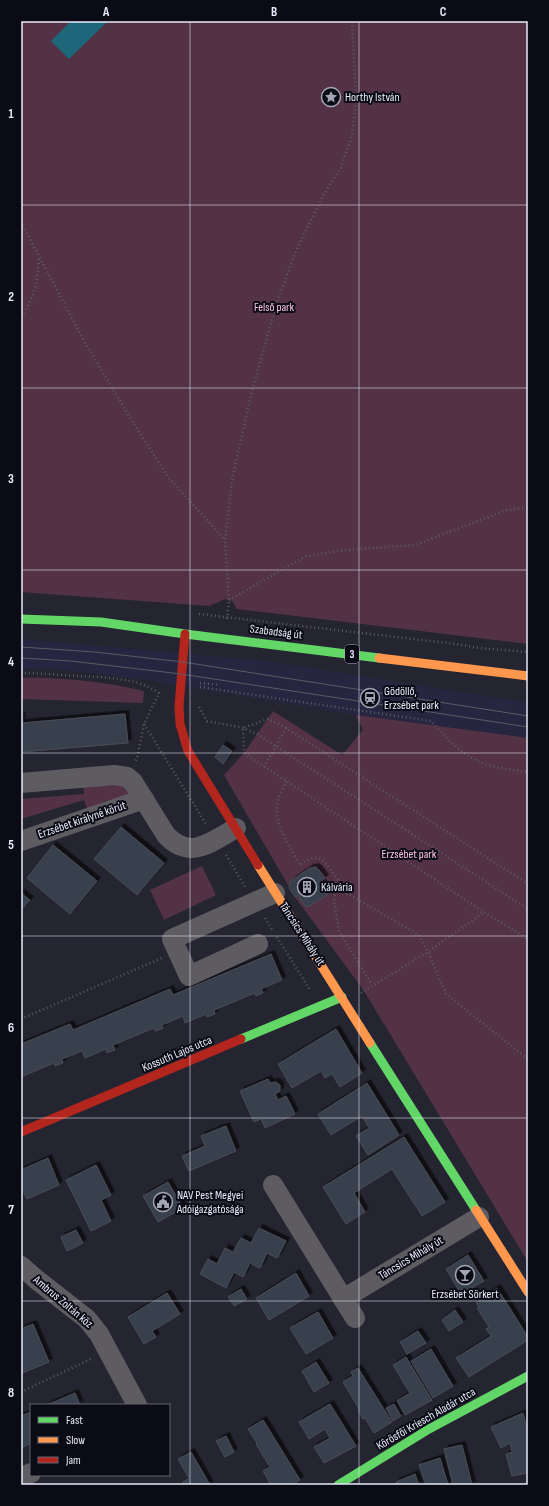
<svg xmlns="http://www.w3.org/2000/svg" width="549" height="1506" font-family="'Sofia Sans Condensed',sans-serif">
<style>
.built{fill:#262641}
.green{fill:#533246}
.water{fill:#1c6779}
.building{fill:#39404d;stroke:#494c56;filter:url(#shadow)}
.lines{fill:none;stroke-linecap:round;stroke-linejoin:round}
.path{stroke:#5c5b61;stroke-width:2.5;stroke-dasharray:1 3;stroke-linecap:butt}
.street{stroke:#5e5c61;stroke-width:20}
.fast{stroke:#63d668;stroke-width:9}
.slow{stroke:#ff974d;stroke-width:9}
.jam{stroke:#b3261e;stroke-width:9}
.tram{stroke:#5c5b62;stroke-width:1}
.grid{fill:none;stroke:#e9eafa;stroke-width:1;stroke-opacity:0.55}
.labels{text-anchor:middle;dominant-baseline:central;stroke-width:4;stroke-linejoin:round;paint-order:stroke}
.shield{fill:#0a0b15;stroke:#a6a7b5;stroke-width:1}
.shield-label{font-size:11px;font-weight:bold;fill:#e9eafa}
.poi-label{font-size:12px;fill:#e9eafa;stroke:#0a0b15;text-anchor:start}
.park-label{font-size:12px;fill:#fec3e1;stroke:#0a0b15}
.street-label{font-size:12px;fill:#e9eafa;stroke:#0a0b15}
.neatline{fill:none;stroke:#e9eafa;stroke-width:1.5}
.grid-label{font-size:13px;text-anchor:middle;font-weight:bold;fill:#e9eafa}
</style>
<defs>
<filter id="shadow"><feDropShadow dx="3.5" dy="-3.5" stdDeviation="0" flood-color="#0009"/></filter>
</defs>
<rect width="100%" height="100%" fill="#252531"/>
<polygon class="built" points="21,639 266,661 528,703 528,738 356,715 147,680 55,669 21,668"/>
<g class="green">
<polygon points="21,21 528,21 528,644 237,609 232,601 225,599 209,606 21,592"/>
<path d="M21,678C62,677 104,682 144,691L143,703L21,699Z"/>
<polygon points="273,711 342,755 363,730 356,715 528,738 528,1262 364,991 295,897 224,775 244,753"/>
<polygon points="123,783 129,794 109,804 108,800 100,803 101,807 88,811 84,800 21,819 21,799 84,794 83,784"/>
<polygon points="202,866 216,895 164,920 150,890"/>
</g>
<polygon class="water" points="71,21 108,21 69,59 51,41"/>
<g class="building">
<polygon points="125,714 128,743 21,752 21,715 22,723"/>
<polygon points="223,745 232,751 223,764 215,757"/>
<polygon points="121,827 164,863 137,895 94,859"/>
<polygon points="53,845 97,881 70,914 27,878"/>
<polygon points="316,867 319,870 325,878 321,881 328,892 327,895 308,907 305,906 298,895 295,897 289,888 290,883 292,880 310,868"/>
<polygon points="21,893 30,900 21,910"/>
<polygon points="271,954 282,980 261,989 263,993 256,996 255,993 214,1010 215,1014 207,1017 206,1014 185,1023 183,1016 162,1025 163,1028 159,1030 155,1031 154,1028 113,1045 115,1050 107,1053 106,1049 85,1058 82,1051 62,1059 63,1063 55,1066 54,1063 21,1077 21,1044 70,1024 73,1030 170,989 173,995"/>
<polygon points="336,1029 362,1073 340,1087 332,1074 325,1078 321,1071 292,1088 278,1064"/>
<polygon points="268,1079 270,1083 276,1082 280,1085 280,1091 275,1094 278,1100 286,1096 295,1114 265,1128 261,1119 254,1122 240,1091"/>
<polygon points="367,1083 399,1135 368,1155 356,1136 369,1128 362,1116 331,1135 318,1114"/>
<polygon points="226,1126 236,1151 189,1171 182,1156 205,1146 201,1136"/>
<polygon points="404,1137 445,1202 422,1216 392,1169 354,1193 365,1212 346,1224 323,1187"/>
<polygon points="48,1158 59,1185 27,1199 21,1187 21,1170"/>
<polygon points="96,1165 111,1195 101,1200 111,1221 91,1231 66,1180"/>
<polygon points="168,1182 183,1208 158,1222 143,1196"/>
<polygon points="259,1228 286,1241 277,1258 267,1253 260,1268 250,1263 243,1277 234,1272 226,1288 200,1274 208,1259 217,1264 225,1248 233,1252 241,1238 251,1243"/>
<polygon points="76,1230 83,1243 67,1251 61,1237"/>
<polygon points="468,1255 484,1281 461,1294 446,1269"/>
<polygon points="296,1273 309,1296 269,1320 256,1298"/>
<polygon points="497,1288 528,1337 528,1340 469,1377 456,1358 491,1336 486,1329 489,1327 477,1308 479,1307 476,1303 480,1301 479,1299"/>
<polygon points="241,1289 247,1299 234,1306 228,1297"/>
<polygon points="167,1293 180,1314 152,1331 156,1337 144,1344 128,1317"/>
<polygon points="455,1310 463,1322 449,1331 442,1320"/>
<polygon points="318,1312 333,1338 306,1354 290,1328"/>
<polygon points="33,1324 49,1362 22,1373 21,1329"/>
<polygon points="418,1331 426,1343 407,1354 400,1342"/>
<polygon points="431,1349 453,1386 433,1398 411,1361"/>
<polygon points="406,1357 432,1400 405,1415 397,1401 410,1393 393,1365"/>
<polygon points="316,1362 329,1383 314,1392 302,1371"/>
<polygon points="358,1368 392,1422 374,1433 365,1418 363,1419 358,1410 359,1409 343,1382 353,1376 351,1372"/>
<polygon points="75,1393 80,1405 47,1405"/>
<polygon points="330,1404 356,1446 324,1463 314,1447 330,1438 325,1429 309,1439 299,1422"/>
<polygon points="394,1404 401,1416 393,1421 386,1408"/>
<polygon points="31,1412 31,1443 21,1448 21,1416"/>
<polygon points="523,1413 528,1434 528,1473 512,1476 506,1454 512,1452 510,1443 501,1448 491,1427"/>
<polygon points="263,1420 300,1480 292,1485 271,1485 263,1471 270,1467 256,1444 257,1443 248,1429"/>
<polygon points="226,1436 234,1452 225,1457 216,1441"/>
<polygon points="462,1445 472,1485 453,1485 444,1449"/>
<polygon points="191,1452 210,1485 184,1485 183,1482 189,1478 178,1459"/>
<polygon points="440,1458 448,1485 426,1485 419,1465"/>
<polygon points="415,1474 419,1485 397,1485 396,1482"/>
</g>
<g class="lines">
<g class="path">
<polyline points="21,222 84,341 129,416 168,477 225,540"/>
<path d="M21,316C35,299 38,279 39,258"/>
<polyline points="229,600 306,556 345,550 415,545 507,510 528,507"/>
<polyline points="199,614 456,644 479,648 528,652"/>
<polyline points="227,619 229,600 225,540 232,480 250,399 277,301 298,246 324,194 341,167 352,136 356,100 352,21"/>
<path d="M21,673C40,673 60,675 79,676C107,678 136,677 159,693L144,724L137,758L135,762"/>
<polyline points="200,683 219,685"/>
<path d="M200,687L431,721C445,737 460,753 480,762C495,768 512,770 528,772"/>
<polyline points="199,707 207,721 243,728 257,734 528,909"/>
<polyline points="144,724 206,824"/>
<polyline points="286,728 268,719 243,728 244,753 484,912 528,939"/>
<polyline points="264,767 286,728 528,884"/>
<path d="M286,781C284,787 279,794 278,801C272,823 290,847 300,865C321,849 325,863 338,880L336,887L334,902L339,931L372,985"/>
<polyline points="226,855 245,887"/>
<polyline points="336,887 419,935 428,952 446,994 528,1059"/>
<polyline points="265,918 273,931"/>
<polyline points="277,937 310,990"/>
<polyline points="361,993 428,952 484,912"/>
<polyline points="21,1019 162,958"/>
<polyline points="21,1392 91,1359"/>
</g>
<g class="street">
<path d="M21,783L114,775L127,777L133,782L166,835C190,861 211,842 236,828"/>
<polyline points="21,841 144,799"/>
<polyline points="258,944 189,976 172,939 275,893"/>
<polyline points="273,1185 355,1318"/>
<polyline points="21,1266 37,1280 87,1319 99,1334 137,1405"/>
<polyline points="343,1299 479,1217"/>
<polyline points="21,1478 31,1473"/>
</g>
<g class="fast">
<polyline points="21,619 101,622 185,634 379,658"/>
<polyline points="241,1039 342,997"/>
<polyline points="370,1043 476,1210"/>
<polyline points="338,1485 429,1429 528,1376"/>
</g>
<g class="slow">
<polyline points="379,658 528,676"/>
<polyline points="258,865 370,1043"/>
<polyline points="476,1210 528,1292"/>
</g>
<g class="jam">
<polyline points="185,634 179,706 180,724 188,751 258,865"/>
<polyline points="21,1132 241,1039"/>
</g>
<g class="tram">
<polyline points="21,647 95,652 183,662 528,716"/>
<polyline points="21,658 71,661 181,674 528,727"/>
</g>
</g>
<path class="grid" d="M190,21V1485M359,21V1485M21,205H528M21,388H528M21,570H528M21,753H528M21,936H528M21,1118H528M21,1301H528"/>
<defs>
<symbol id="sight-ring" viewBox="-11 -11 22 22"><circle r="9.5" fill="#0a0b15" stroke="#a4a5b4" stroke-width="1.5"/><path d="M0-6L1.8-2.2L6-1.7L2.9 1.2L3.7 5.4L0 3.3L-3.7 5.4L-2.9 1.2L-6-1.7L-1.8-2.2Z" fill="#a4a5b4"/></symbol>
<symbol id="station-ring" viewBox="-11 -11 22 22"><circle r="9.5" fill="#0a0b15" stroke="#a4a5b4" stroke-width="1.5"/><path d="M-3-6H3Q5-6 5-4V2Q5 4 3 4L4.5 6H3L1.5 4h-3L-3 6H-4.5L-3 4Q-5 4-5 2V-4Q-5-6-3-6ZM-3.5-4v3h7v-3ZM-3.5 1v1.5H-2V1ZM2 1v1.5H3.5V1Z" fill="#a4a5b4"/></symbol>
<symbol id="building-ring" viewBox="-11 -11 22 22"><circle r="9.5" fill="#0a0b15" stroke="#a4a5b4" stroke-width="1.5"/><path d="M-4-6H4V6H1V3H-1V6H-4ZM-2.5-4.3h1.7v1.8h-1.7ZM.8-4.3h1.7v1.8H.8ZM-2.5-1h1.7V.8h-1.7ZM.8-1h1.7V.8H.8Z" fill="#a4a5b4"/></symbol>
<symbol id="civic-ring" viewBox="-11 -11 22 22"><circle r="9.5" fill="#0a0b15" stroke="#a4a5b4" stroke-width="1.5"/><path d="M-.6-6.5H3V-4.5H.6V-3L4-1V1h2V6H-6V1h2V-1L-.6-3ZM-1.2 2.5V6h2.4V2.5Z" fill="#a4a5b4"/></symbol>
<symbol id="bar-ring" viewBox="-11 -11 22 22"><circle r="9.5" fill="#0a0b15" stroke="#a4a5b4" stroke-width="1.5"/><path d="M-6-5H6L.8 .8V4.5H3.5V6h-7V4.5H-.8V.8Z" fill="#a4a5b4"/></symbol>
</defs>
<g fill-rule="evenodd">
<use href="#sight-ring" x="320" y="86" width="22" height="22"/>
<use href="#station-ring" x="359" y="687" width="22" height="22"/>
<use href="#building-ring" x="296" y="876" width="22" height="22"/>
<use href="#civic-ring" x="152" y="1191" width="22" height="22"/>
<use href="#bar-ring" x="454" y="1264" width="22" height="22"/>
</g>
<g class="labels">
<rect class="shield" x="345" y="645" width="14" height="18" rx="3"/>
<g class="shield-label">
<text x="352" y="654">3</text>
</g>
<g class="poi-label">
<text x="345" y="97">Horthy István</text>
<text x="384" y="691">Gödöllő,<tspan x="384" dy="14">Erzsébet park</tspan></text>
<text x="321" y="887">Kálvária</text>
<text x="177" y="1195">NAV Pest Megyei<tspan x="177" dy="14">Adóigazgatósága</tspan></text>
<text x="465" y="1294" text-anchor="middle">Erzsébet Sörkert</text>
</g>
<g class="park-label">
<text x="274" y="307">Felső park</text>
<text x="409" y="854">Erzsébet park</text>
</g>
<g class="street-label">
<text transform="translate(276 632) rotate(7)">Szabadság út</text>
<text transform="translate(82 820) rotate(-19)">Erzsébet királyné körút</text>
<text transform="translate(302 934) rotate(57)">Táncsics Mihály út</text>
<text transform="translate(177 1054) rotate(-23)">Kossuth Lajos utca</text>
<text transform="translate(411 1258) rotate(-31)">Táncsics Mihály út</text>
<text transform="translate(63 1302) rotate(40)">Ambrus Zoltán köz</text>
<text transform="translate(426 1419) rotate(-30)">Körösfői Kriesch Aladár utca</text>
</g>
</g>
<rect width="549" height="1506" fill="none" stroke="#0a0b15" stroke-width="44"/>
<rect x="30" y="1404" width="140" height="72" fill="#0a0b15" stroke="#636471"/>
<rect x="38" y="1417" width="20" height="6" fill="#63d668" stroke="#636471"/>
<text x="66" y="1424" font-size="12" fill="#e9eafa">Fast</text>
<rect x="38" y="1437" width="20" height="6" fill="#ff974d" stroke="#636471"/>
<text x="66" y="1444" font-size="12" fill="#e9eafa">Slow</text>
<rect x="38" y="1457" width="20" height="6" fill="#b3261e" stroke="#636471"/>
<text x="66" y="1464" font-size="12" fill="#e9eafa">Jam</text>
<rect x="22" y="22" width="505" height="1462" class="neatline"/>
<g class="grid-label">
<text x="106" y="16">A</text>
<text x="274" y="16">B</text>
<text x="443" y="16">C</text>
<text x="11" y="118">1</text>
<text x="11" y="301">2</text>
<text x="11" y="483">3</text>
<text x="11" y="666">4</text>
<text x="11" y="849">5</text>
<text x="11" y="1032">6</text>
<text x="11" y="1214">7</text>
<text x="11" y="1397">8</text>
</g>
</svg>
